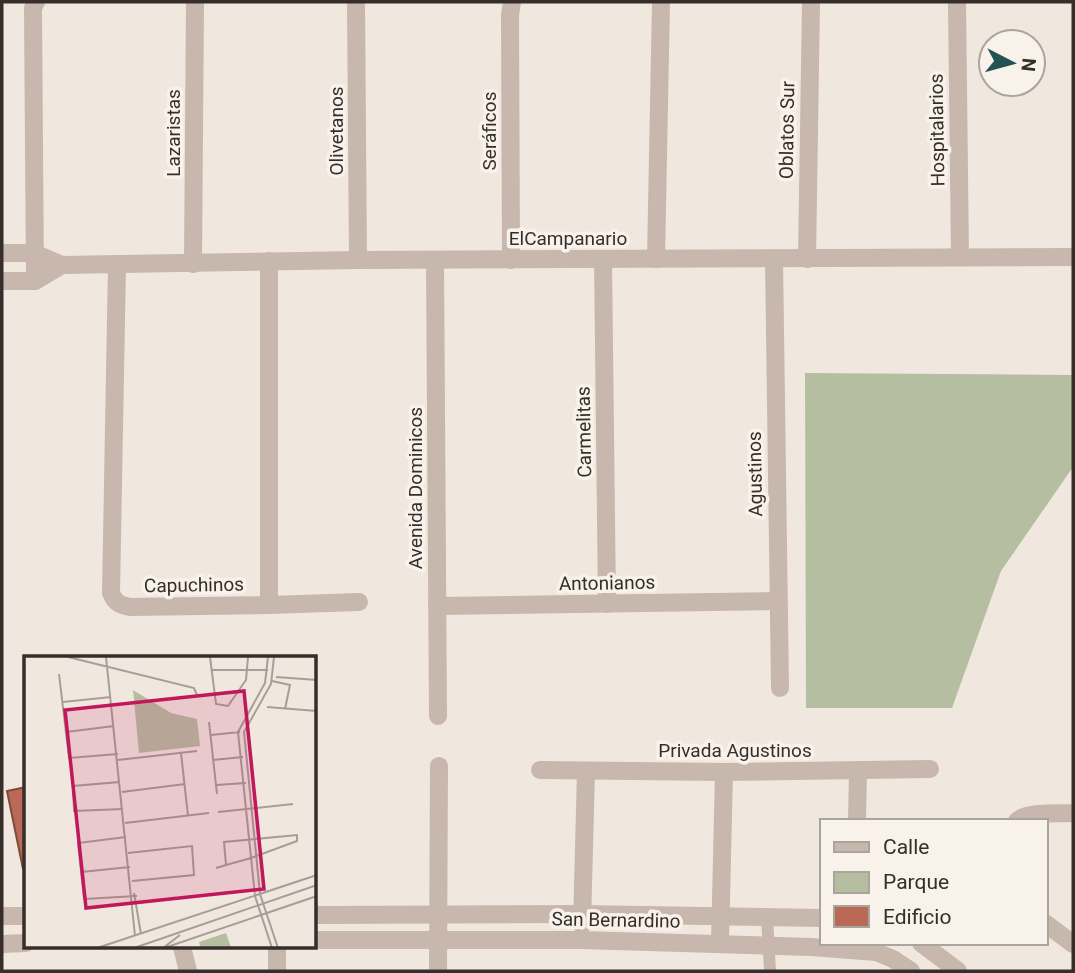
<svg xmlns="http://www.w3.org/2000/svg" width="1075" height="973" font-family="Roboto,sans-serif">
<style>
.green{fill:#b5bea1}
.building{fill:#b96955;stroke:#824a3c;stroke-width:2}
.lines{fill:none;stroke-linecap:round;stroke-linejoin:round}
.service{stroke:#c7b7ac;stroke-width:12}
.minor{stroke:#c7b7ac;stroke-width:18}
.labels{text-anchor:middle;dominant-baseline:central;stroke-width:7;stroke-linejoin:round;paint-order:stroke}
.street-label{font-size:19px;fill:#362e2a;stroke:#f8f2eb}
.inset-road{fill:none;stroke:#a69e97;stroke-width:2}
.view{fill:#c2185b;fill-opacity:0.15;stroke:#c2185b;stroke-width:3.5}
.inset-edge{fill:none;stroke:#362e2a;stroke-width:3.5}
</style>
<rect width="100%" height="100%" fill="#f0e8df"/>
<polygon class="green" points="805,373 1073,375 1073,467 1001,571 952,708 806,708"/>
<polygon class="building" points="26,787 26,868 23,869 7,791"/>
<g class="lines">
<polyline class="service" points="767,917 770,971"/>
<g class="minor">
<polyline points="356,2 358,260"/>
<polyline points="957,2 960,257"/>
<polyline points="2,253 34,253 62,265 358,260 1073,257"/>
<polyline points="603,259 607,604"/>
<polyline points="656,259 661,2"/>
<polyline points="774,259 780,688"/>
<polyline points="807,259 811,2"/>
<polyline points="435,260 438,716"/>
<polyline points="511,260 510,15 512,2"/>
<path d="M117,264L111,593C115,603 120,605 130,607L269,605V261"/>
<polyline points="193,264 195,2"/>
<polyline points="2,281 35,281 62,265"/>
<polyline points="35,281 33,8 36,2"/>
<polyline points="269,605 359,602"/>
<polyline points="437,606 778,601"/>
<polyline points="540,770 724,772 930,769"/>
<polyline points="857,821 858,771"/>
<path d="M1017,821C1028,811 1058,814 1073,813"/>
<polyline points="315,915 583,914 821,918"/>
<polyline points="2,916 26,916"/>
<polyline points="1045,923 1073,944"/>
<polyline points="582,925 586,771"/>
<polyline points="315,940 582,940 811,947 876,952 893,959 911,971"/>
<polyline points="720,943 724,772"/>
<polyline points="921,943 958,971"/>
<polyline points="2,944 26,943"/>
<polyline points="182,947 188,971"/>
<polyline points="277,971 277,947"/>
<polyline points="438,971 439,766"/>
</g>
</g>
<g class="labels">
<g class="street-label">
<text transform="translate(787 130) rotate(-89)">Oblatos Sur</text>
<text transform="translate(937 130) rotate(-91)">Hospitalarios</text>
<text transform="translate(336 131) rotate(-90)">Olivetanos</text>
<text transform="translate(489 131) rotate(-90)">Seráficos</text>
<text transform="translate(173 133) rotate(-90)">Lazaristas</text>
<text x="568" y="238">ElCampanario</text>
<text transform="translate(584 432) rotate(-91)">Carmelitas</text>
<text transform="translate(755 474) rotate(-91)">Agustinos</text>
<text transform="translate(415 488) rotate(-90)">Avenida Dominicos</text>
<text transform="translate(607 583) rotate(-1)">Antonianos</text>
<text transform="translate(194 585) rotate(-1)">Capuchinos</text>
<text x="735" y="750">Privada Agustinos</text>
<text transform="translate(616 920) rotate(1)">San Bernardino</text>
</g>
</g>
<g transform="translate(24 656)">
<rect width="292" height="292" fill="#f0e8df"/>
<path d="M109,34L147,57L173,63L176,90L115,97ZM202,277L207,291L177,292L175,286Z" fill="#b5bea1"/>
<path class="inset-road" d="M44,1L170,32L173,39M82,1L111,280M186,1L192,48L204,50L222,24L224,1M244,1L241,27L214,76L231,240L248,292M250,1L247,28L220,76L236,238L254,292M187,14H244M35,18L45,102L94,98M252,21L293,24M248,25L266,29L261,53M39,46L87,41M243,51L293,55M185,66L193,138M42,76L90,70M187,79L216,76M157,97L164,160M94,104L173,95M189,104L219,101M96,126L49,130L50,155L99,153M192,129L222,127M98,136L161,128M194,156L269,148M101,167L185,157M102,181L54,187L60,243L113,240M104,197L168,190L170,219L108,225M192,212L202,209L227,202L273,185V179L200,186L202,209M57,216L106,211M110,237L117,278M143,291L293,240M73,292L293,219M110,292L293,229M139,292L156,279"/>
<path class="view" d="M220,35L240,233L62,252L41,54Z"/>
<rect width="292" height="292" class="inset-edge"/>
</g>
<rect width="1075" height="973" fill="none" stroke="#362e2a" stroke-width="7"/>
<rect x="820" y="819" width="228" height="126" fill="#f8f2eb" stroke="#aaa49e" stroke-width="2"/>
<rect x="834" y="842" width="35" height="10" fill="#c7b7ac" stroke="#aaa49e" stroke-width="2"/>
<text x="883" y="854" font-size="21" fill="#362e2a">Calle</text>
<rect x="834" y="872" width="35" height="21" fill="#b5bea1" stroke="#aaa49e" stroke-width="2"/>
<text x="883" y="889" font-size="21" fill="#362e2a">Parque</text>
<rect x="834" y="906" width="35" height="21" fill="#b96955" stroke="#aaa49e" stroke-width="2"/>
<text x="883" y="924" font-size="21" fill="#362e2a">Edificio</text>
<g transform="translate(1012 63) rotate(96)"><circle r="33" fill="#f8f2eb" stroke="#aaa49e" stroke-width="2"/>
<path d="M0-5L12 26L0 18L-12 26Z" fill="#245253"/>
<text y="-10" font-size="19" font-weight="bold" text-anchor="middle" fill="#362e2a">N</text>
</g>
</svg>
